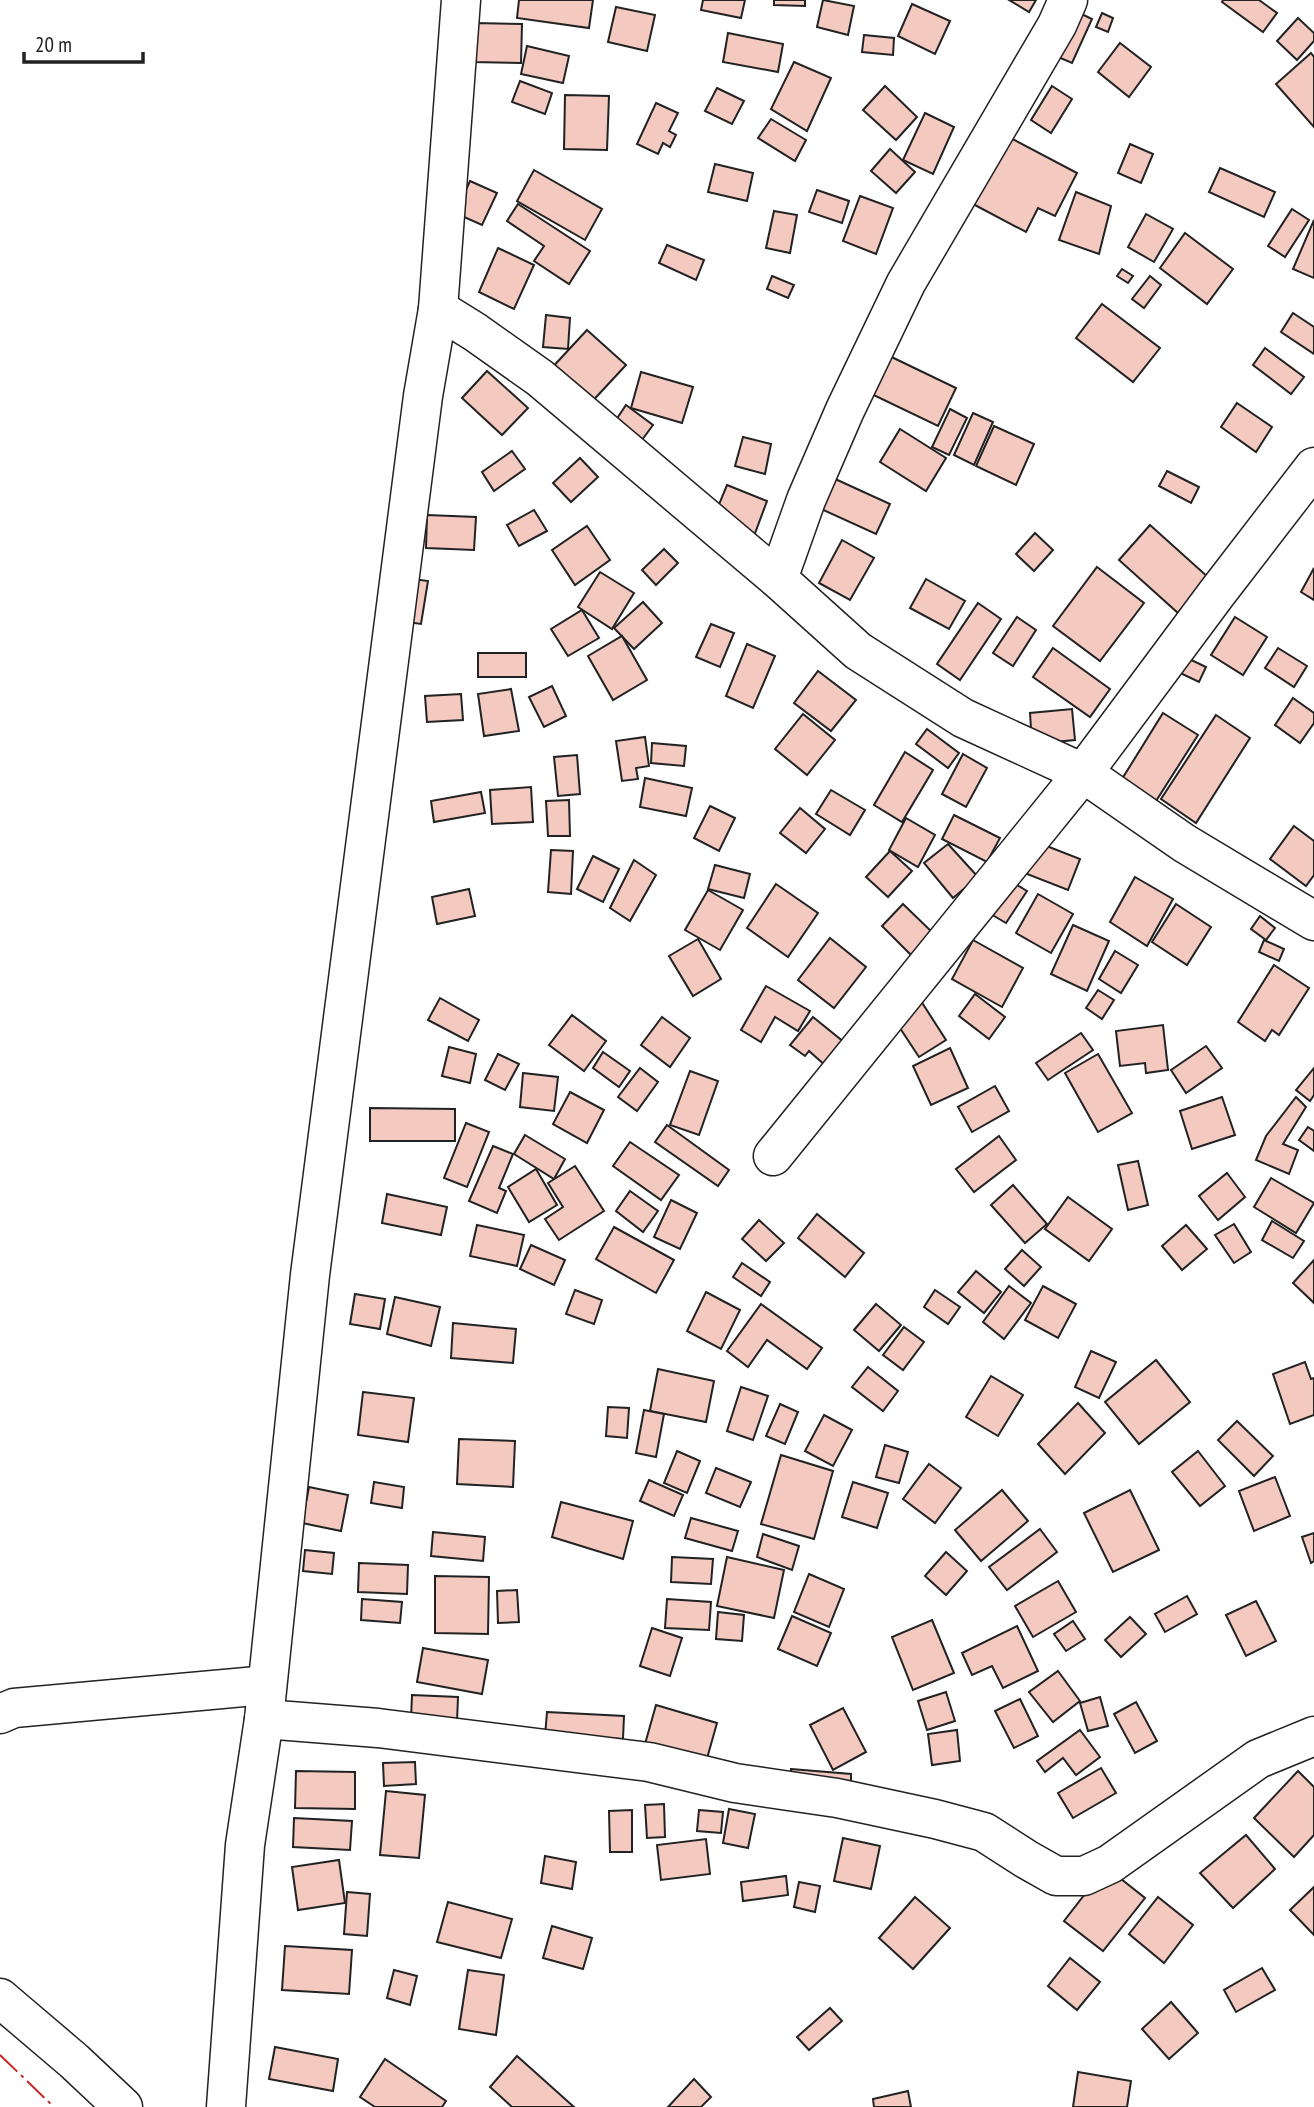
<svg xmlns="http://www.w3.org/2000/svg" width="1314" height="2107" font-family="'PT Sans Narrow',sans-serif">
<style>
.building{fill:#f3c9c0;stroke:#222;stroke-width:2}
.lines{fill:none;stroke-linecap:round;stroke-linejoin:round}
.minor-casing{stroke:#222;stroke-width:41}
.minor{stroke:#fff;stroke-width:38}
.power{stroke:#c62828;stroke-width:2;stroke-dasharray:24 5 3.5 5;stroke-linecap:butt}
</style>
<rect width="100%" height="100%" fill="#fff"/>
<g class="building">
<polygon points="519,0 593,0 589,28 517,18"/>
<polygon points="703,0 745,0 741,18 701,10"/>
<polygon points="774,0 805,0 805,6 774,5"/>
<polygon points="823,0 854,6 848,35 817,27"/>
<polygon points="1009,0 1036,0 1029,12"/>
<polygon points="1223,0 1259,0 1277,13 1263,32 1222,2"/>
<polygon points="912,4 950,21 935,54 898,36"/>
<polygon points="616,7 655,15 647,51 608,42"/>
<polygon points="1071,9 1092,19 1072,63 1051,54"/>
<polygon points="1102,13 1113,18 1108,32 1096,27"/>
<polygon points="1298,18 1314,33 1314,41 1297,60 1277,41"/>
<polygon points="474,23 522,24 521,63 472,62"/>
<polygon points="728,33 783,44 778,72 723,62"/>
<polygon points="864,35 894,38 893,55 862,52"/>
<polygon points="1120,43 1151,67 1129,97 1098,72"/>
<polygon points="527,46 569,56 563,83 521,74"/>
<polygon points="1311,53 1314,57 1314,127 1276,84"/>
<polygon points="794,62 831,78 807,131 771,109"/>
<polygon points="520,81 552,93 545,114 512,102"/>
<polygon points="885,86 917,117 896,140 863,110"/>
<polygon points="1052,86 1072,99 1051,133 1031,120"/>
<polygon points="717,88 744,101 732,124 705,111"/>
<polygon points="565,95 609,96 607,150 564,149"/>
<polygon points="656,103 678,113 669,131 676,135 670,147 663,143 658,154 637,144"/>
<polygon points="925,113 954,127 933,174 903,160"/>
<polygon points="771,119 806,140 795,161 758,138"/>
<polygon points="1007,136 1077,173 1055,216 1038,208 1026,232 973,204"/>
<polygon points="1130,144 1153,154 1141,183 1118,173"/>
<polygon points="890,149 915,172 896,193 871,171"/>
<polygon points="715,164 753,173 747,201 708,192"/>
<polygon points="1220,168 1275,192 1264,217 1209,192"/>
<polygon points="534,170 602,209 585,240 517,201"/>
<polygon points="470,181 497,193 482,225 455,213"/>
<polygon points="817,190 849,201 842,223 809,212"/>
<polygon points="1076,192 1111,206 1099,254 1059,240"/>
<polygon points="860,196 893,208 876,254 843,241"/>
<polygon points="518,204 590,251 569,284 534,261 544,246 507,221"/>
<polygon points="1292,209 1309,220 1285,257 1268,246"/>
<polygon points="774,211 797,215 790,253 766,248"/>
<polygon points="1146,214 1173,229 1154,262 1128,247"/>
<polygon points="1314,220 1314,278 1293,269"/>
<polygon points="1185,233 1233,269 1207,304 1160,268"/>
<polygon points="667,245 704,260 696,280 659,263"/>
<polygon points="498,248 534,265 514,309 479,292"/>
<polygon points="1122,269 1133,276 1128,283 1117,276"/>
<polygon points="772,276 794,285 788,298 767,289"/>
<polygon points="1150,276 1161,285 1144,308 1132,299"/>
<polygon points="1102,304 1160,348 1133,382 1076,338"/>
<polygon points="1293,313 1314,327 1314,354 1281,332"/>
<polygon points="546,315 570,318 568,349 543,347"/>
<polygon points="587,330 626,365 587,407 548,372"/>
<polygon points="1265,348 1304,377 1291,394 1253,365"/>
<polygon points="877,350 956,388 938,426 859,388"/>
<polygon points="487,371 528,408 502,435 462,398"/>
<polygon points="641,372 693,387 682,423 631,408"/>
<polygon points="1237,403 1272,427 1256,452 1221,427"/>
<polygon points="626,405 653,425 633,452 608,432"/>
<polygon points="950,409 967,418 949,455 932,447"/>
<polygon points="973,413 993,422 974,465 954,455"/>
<polygon points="994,426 1034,444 1016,485 976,466"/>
<polygon points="900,429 946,458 926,491 880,462"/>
<polygon points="743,437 771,444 765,474 735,466"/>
<polygon points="512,451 525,469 494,491 482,472"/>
<polygon points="580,458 598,477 571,502 553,483"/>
<polygon points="1167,471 1199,487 1191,503 1159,486"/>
<polygon points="833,478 890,504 876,534 819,508"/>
<polygon points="727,485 767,501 754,536 713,519"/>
<polygon points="534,510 547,531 519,546 507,525"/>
<polygon points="427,515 476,517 474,550 426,548"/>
<polygon points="1150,525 1209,578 1178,613 1119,560"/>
<polygon points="587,526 610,560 575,585 552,550"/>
<polygon points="1035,533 1053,550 1034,571 1016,554"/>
<polygon points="842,540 874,558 850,600 819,583"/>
<polygon points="664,549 678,563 656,585 642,570"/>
<polygon points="1097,567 1144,603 1100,661 1053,626"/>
<polygon points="1314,568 1314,600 1301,592"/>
<polygon points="600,572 634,593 612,629 578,607"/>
<polygon points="406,578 428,581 421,624 399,621"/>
<polygon points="926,579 965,601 949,629 910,608"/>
<polygon points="643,602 662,623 634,649 614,628"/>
<polygon points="978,603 1001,619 960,680 937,664"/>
<polygon points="582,610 599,638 568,656 551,629"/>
<polygon points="1017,617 1036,630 1013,666 993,653"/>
<polygon points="1235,617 1267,637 1243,675 1211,655"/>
<polygon points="711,624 734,633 720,667 696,657"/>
<polygon points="622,636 647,680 613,700 588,656"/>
<polygon points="747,644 775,656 753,708 726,696"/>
<polygon points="1053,648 1110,689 1090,717 1033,677"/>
<polygon points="1278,648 1307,666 1294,687 1265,668"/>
<rect x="478" y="653" width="48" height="24"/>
<polygon points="1183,656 1206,667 1199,682 1176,671"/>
<polygon points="818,671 856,700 831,731 794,703"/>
<polygon points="552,686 566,716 544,727 529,697"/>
<polygon points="511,689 519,731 484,736 478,694"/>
<polygon points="461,694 463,720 427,722 425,696"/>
<polygon points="1293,698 1314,713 1314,723 1300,743 1275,725"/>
<polygon points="1072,709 1075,740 1032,744 1030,713"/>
<polygon points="1163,713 1198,735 1156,801 1122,779"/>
<polygon points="803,714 835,740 807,775 775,749"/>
<polygon points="1216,715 1250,738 1196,823 1161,799"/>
<polygon points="927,729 959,753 948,768 916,744"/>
<polygon points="645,737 649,766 636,768 638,779 622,781 616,741"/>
<polygon points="652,743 686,746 684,766 651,763"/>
<polygon points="905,752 933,770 902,822 874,805"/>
<polygon points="963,754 987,768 966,807 942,794"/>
<polygon points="577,755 580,794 558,796 554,757"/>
<polygon points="645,778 692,788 686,816 640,807"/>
<polygon points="531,787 533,822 492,824 490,790"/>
<polygon points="831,790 865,810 850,835 816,814"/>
<polygon points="481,792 485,813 434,822 431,801"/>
<polygon points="569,800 570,836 548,836 546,801"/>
<polygon points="710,806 735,818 719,851 694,838"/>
<polygon points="800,808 825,829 806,853 780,833"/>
<polygon points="954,815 1000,838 987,862 942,839"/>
<polygon points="906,818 935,835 918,867 889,850"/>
<polygon points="1294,826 1314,841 1314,875 1306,886 1270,859"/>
<polygon points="1039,843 1080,859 1068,890 1027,874"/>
<polygon points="948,844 978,877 953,898 924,863"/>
<polygon points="551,850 573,851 571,894 548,892"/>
<polygon points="890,851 912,871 888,897 866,877"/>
<polygon points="593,856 619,869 603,902 577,889"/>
<polygon points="634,860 656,875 630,921 610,908"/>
<polygon points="715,865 750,874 744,898 708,889"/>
<polygon points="1004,877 1027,891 1006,923 984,910"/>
<polygon points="1135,877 1173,899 1147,946 1110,922"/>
<polygon points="776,884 818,913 788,957 747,928"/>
<polygon points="469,889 475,916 437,924 432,897"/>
<polygon points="708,890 743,910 720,950 685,930"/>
<polygon points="1038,894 1073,914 1051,953 1016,933"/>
<polygon points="903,904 933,933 912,956 882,926"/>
<polygon points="1176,904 1211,927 1187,965 1152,942"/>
<polygon points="1260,916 1275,928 1266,940 1251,929"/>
<polygon points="1073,925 1109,941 1087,991 1051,974"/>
<polygon points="830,938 866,967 834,1008 798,980"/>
<polygon points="698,939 721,979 693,996 669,956"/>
<polygon points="973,940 1023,968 1002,1007 952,979"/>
<polygon points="1264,940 1284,949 1279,961 1259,952"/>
<polygon points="1115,951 1138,965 1121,993 1099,979"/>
<polygon points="1274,965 1309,988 1279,1035 1272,1030 1265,1041 1238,1022"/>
<polygon points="766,986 810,1011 798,1031 775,1017 761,1042 741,1030"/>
<polygon points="1098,990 1114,1000 1102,1019 1086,1008"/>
<polygon points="975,994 1005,1017 989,1039 959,1016"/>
<polygon points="440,998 479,1020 468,1041 428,1020"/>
<polygon points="921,1001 946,1040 919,1057 894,1019"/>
<polygon points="572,1015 606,1041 584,1071 549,1045"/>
<polygon points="662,1017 690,1038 670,1067 641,1045"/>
<polygon points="813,1017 845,1043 826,1066 809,1051 805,1056 790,1045"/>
<polygon points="1163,1025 1168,1070 1146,1073 1145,1063 1120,1066 1116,1031"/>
<polygon points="1081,1033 1093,1050 1048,1080 1036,1063"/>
<polygon points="1206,1046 1222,1068 1186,1093 1171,1070"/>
<polygon points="449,1047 476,1054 470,1083 442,1076"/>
<polygon points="950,1048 968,1088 931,1105 913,1066"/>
<polygon points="603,1052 630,1071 619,1087 593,1068"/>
<polygon points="498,1054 519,1064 505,1090 485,1080"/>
<polygon points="1098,1054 1132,1113 1098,1132 1065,1073"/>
<polygon points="640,1068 658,1082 637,1111 618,1097"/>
<polygon points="1314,1068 1314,1095 1310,1101 1296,1090"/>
<polygon points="690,1071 718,1081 699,1135 670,1125"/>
<polygon points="523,1073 558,1077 554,1111 520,1107"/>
<polygon points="995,1086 1009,1111 972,1132 958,1107"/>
<polygon points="570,1092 604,1110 587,1143 553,1124"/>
<polygon points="1222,1097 1235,1135 1192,1149 1180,1111"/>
<polygon points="1296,1097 1306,1107 1283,1144 1298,1150 1289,1174 1256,1160 1266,1136"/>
<polygon points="370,1108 455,1109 455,1141 370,1141"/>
<polygon points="466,1123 489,1132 467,1187 444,1178"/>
<polygon points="667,1125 729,1170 718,1186 655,1142"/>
<polygon points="1308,1127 1314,1131 1314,1151 1299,1140"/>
<polygon points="525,1135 565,1159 554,1179 514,1154"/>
<polygon points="999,1136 1016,1160 974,1192 956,1169"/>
<polygon points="630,1142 679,1175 661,1200 613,1166"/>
<polygon points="493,1146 513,1154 499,1188 506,1191 497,1213 469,1201"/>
<polygon points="1138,1161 1148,1205 1128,1210 1118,1165"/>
<polygon points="575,1166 604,1211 559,1240 545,1219 563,1207 548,1183"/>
<polygon points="536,1169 557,1205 529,1222 508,1187"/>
<polygon points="1227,1173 1245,1197 1218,1220 1199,1196"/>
<polygon points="1271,1178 1314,1203 1296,1233 1254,1207"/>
<polygon points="1013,1185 1047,1224 1025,1243 991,1205"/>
<polygon points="630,1191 658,1211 643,1232 616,1211"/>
<polygon points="387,1194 447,1207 441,1235 382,1223"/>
<polygon points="1068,1197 1112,1229 1089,1261 1045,1229"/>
<polygon points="671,1200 697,1213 680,1249 654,1237"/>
<polygon points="817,1214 864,1253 845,1277 798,1238"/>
<polygon points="759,1220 784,1243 766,1261 742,1239"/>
<polygon points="1272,1221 1304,1241 1293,1258 1262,1240"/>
<polygon points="1234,1224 1251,1252 1234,1263 1215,1235"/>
<polygon points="477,1225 524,1235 517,1266 470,1256"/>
<polygon points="1186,1225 1207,1249 1182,1270 1162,1246"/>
<polygon points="614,1227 674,1260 656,1293 596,1259"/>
<polygon points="531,1245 565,1260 554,1285 520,1269"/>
<polygon points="1022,1250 1041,1267 1024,1286 1005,1269"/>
<polygon points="1314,1260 1314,1303 1293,1283"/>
<polygon points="742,1263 770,1282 761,1296 733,1277"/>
<polygon points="976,1271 1001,1292 984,1313 958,1292"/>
<polygon points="1009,1286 1031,1303 1004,1339 983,1322"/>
<polygon points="1043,1286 1076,1304 1058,1338 1025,1320"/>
<polygon points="575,1290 602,1300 594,1324 566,1314"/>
<polygon points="935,1290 960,1307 948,1324 924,1307"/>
<polygon points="706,1292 740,1310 721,1349 687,1331"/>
<polygon points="355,1294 385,1299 380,1329 350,1324"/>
<polygon points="395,1297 440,1307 431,1346 387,1334"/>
<polygon points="761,1304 822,1348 807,1369 767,1340 748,1367 727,1351"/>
<polygon points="876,1304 901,1325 879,1351 854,1330"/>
<polygon points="453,1323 516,1329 513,1363 451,1358"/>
<polygon points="904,1327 924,1342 903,1370 883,1355"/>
<polygon points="1091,1351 1116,1362 1099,1398 1075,1387"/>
<polygon points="1156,1360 1190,1402 1139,1444 1105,1402"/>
<polygon points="1305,1362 1311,1379 1314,1378 1314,1415 1290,1424 1273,1374"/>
<polygon points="868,1367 898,1391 883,1411 852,1387"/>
<polygon points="658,1369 714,1381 706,1422 650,1411"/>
<polygon points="991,1376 1023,1395 998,1436 966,1417"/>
<polygon points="741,1387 768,1396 753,1440 727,1431"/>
<polygon points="363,1392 414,1398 408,1442 358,1435"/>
<polygon points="1078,1403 1105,1433 1065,1474 1038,1444"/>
<polygon points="780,1404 798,1412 785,1444 766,1436"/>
<polygon points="608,1407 629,1408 627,1438 606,1436"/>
<polygon points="644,1410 664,1414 656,1457 636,1453"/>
<polygon points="824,1415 852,1430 833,1466 805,1451"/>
<polygon points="1237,1421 1273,1456 1254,1476 1218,1440"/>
<polygon points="459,1439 515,1441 513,1487 457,1484"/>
<polygon points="885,1445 908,1452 899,1483 876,1477"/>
<polygon points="677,1451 700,1461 687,1493 664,1483"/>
<polygon points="1198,1451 1225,1486 1200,1506 1172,1472"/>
<polygon points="781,1455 833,1471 814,1539 761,1524"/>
<polygon points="929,1464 961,1488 935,1523 903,1499"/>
<polygon points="716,1468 751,1482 740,1507 706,1493"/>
<polygon points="1275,1477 1290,1516 1254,1531 1239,1491"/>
<polygon points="649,1480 683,1495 674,1516 640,1501"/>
<polygon points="374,1482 404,1487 402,1508 371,1503"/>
<polygon points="853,1482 888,1493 877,1528 842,1517"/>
<polygon points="309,1487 348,1495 341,1531 302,1523"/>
<polygon points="1002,1490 1028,1521 981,1561 955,1530"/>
<polygon points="1130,1490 1159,1550 1113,1572 1084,1513"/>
<polygon points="561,1502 633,1521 623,1559 552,1537"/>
<polygon points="691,1518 738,1531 732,1551 685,1538"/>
<polygon points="1040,1529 1057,1552 1007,1590 989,1567"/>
<polygon points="433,1532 485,1537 483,1561 431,1556"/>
<polygon points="1314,1533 1314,1561 1311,1563 1302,1537"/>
<polygon points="763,1534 799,1546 792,1570 757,1557"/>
<polygon points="305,1550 334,1553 332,1574 303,1571"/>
<polygon points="946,1552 967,1571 946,1595 925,1576"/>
<polygon points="672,1557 713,1559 711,1584 671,1582"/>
<polygon points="727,1557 784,1570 774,1618 717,1606"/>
<polygon points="359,1563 408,1565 407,1594 358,1592"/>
<polygon points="809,1574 844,1589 829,1627 794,1612"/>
<polygon points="435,1576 489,1577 488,1634 435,1633"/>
<polygon points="1058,1581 1076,1612 1033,1637 1015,1606"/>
<polygon points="517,1590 519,1622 498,1623 497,1591"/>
<polygon points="1187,1596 1197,1614 1165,1632 1155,1614"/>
<polygon points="362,1599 402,1602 400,1623 361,1620"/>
<polygon points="667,1599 711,1602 709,1630 665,1628"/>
<polygon points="1256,1601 1276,1641 1246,1656 1226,1615"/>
<polygon points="718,1612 744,1615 742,1641 716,1639"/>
<polygon points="792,1616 831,1633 817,1666 778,1649"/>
<polygon points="1130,1617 1146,1634 1121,1657 1105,1640"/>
<polygon points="932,1620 954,1673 913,1690 892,1637"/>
<polygon points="1073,1621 1085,1639 1066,1651 1054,1634"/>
<polygon points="1017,1626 1038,1671 1003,1688 992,1666 972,1675 962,1653"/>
<polygon points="652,1628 682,1638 670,1676 640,1666"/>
<polygon points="423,1648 488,1660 482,1694 417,1682"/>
<polygon points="1058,1671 1080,1701 1053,1722 1029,1692"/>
<polygon points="946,1692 955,1721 927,1730 918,1701"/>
<polygon points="412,1695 458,1697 457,1722 411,1719"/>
<polygon points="1100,1697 1108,1726 1088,1731 1080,1703"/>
<polygon points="1020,1699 1038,1736 1014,1748 995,1711"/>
<polygon points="1136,1702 1157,1741 1135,1753 1114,1714"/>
<polygon points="656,1705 717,1723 706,1762 645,1744"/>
<polygon points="843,1708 866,1752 833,1770 810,1725"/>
<polygon points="547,1712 624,1716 623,1739 545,1736"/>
<polygon points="957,1730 960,1761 932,1765 928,1734"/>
<polygon points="1080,1730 1100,1757 1076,1775 1063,1758 1045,1772 1037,1761"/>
<polygon points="415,1762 416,1784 384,1786 383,1763"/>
<polygon points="1101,1768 1116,1793 1073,1818 1058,1793"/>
<polygon points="791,1769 851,1774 851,1795 792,1791"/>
<polygon points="296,1771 355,1772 355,1809 295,1808"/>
<polygon points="1298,1771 1314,1787 1314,1835 1294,1857 1254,1818"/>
<polygon points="386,1791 425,1795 419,1858 380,1855"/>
<polygon points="664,1804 665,1837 647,1838 645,1805"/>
<polygon points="729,1809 755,1814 748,1848 723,1843"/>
<polygon points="632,1810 632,1852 610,1852 609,1811"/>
<polygon points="699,1810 723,1812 721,1833 697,1831"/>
<polygon points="294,1818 352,1821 350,1850 293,1847"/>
<polygon points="1246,1835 1275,1869 1233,1908 1200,1873"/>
<polygon points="843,1838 880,1846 871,1889 834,1881"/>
<polygon points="706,1839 710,1874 661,1880 657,1845"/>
<polygon points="545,1856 576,1862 572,1889 541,1883"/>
<polygon points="339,1860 345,1903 298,1910 292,1867"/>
<polygon points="1106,1867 1145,1898 1103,1951 1064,1921"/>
<polygon points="786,1876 788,1895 743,1901 741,1882"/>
<polygon points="799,1882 820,1886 815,1912 794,1907"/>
<polygon points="1314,1887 1314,1935 1290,1910"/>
<polygon points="347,1892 370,1894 367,1936 344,1934"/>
<polygon points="915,1897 950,1928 913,1969 879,1938"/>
<polygon points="1158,1897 1193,1925 1164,1963 1129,1934"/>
<polygon points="448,1902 512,1919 501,1958 437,1942"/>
<polygon points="552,1926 592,1938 583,1969 543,1958"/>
<polygon points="285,1946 352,1950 349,1994 282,1990"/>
<polygon points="1070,1958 1100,1982 1077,2010 1048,1986"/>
<polygon points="1262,1968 1275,1990 1236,2012 1224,1990"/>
<polygon points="394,1970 417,1976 410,2005 387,1998"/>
<polygon points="468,1970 504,1975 496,2035 459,2029"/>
<polygon points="1171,2002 1198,2033 1169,2059 1142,2029"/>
<polygon points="830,2008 842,2021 809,2050 797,2037"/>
<polygon points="275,2047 338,2059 333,2091 269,2079"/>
<polygon points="517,2056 574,2107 512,2107 490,2087"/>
<polygon points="385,2059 446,2101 442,2107 375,2107 360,2097"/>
<polygon points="1078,2072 1131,2081 1127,2107 1073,2107"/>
<polygon points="694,2079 711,2097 701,2107 668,2107"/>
<polygon points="908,2091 911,2107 874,2107 873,2099"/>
</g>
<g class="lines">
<defs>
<g id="minor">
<polyline points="438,309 475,332 540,378 778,579 858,651 963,718 1083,773 1184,843 1314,921"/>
<polyline points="778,579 806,500 845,410 906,283 1057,25 1068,0"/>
<polyline points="773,1156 1083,773 1217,593 1314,467"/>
<polyline points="0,1714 14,1708 267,1685"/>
<polyline points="264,1719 378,1728 649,1762 735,1783 837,1798 935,1819 984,1832 1026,1859 1056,1876 1084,1876 1110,1864 1258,1759 1314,1736"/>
<polyline points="0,1998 74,2061 123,2107"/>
<polyline points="226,2107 245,1845 264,1719 310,1275 423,396 438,309 461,0"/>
</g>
</defs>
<use href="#minor" class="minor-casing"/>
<use href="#minor" class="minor"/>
<polyline class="power" points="0,2055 54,2107"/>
</g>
<path d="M24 52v10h119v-10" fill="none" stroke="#222222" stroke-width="3.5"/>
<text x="35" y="52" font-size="21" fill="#222222" stroke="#ffffff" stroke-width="5" paint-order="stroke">20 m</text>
</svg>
